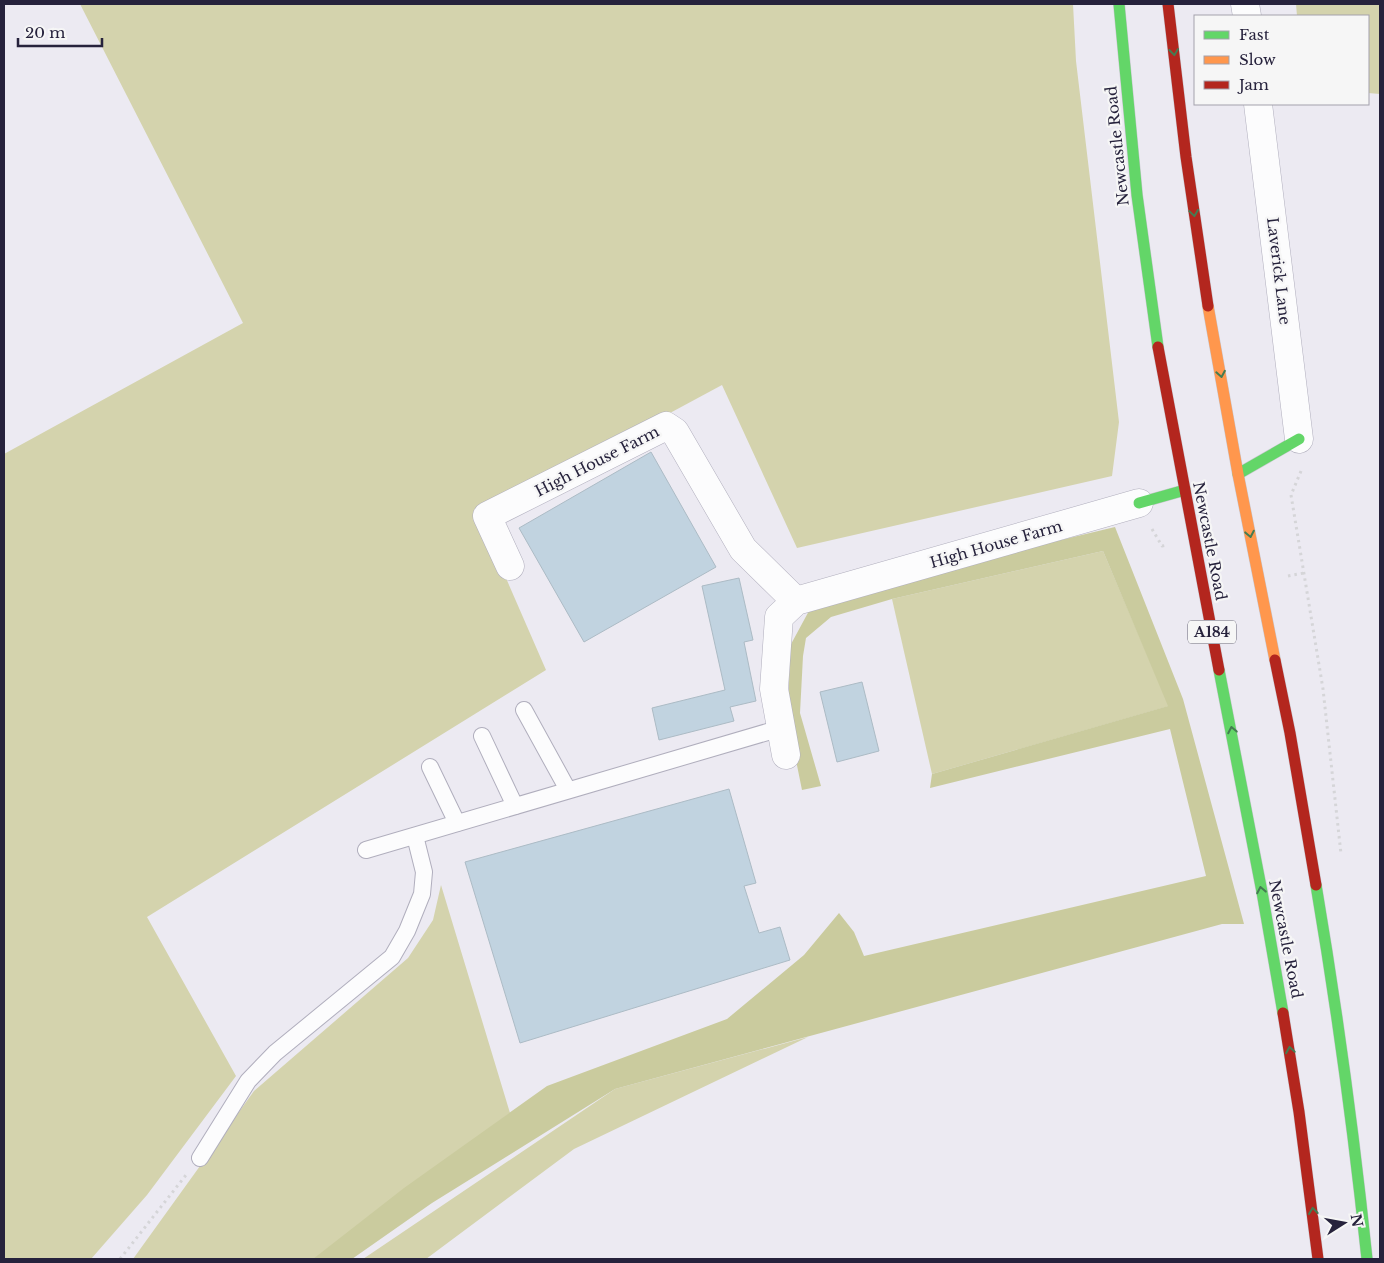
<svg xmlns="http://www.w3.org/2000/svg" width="1384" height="1263" font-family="'Libre Baskerville',serif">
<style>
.green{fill:#d4d3ad}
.forest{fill:#cacb9e}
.building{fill:#c1d3e0;stroke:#acbbc5}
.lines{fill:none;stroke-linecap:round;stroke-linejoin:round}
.lane-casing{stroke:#b0aebd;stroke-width:18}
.street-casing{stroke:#b0aebd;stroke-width:29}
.fast-casing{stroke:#c8c7cf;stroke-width:12}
.slow-casing{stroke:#c8c7cf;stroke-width:12}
.jam-casing{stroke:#c8c7cf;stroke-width:12}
.path{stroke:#d5d5d8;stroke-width:3;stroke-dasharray:2.5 4;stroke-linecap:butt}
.lane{stroke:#fcfcfd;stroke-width:16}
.street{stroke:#fcfcfd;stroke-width:28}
.fast{stroke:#63d668;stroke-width:11}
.slow{stroke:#ff974d;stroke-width:11}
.jam{stroke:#b3261e;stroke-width:11}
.oneway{stroke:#447c52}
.labels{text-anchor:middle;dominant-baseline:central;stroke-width:4.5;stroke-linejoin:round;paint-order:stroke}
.shield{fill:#f6f6f6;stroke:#646274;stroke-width:1}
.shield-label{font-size:14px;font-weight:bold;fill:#26223c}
.street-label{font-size:15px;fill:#26223c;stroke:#f6f6f6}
</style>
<rect width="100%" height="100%" fill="#eceaf2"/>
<g class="green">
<polygon points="80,4 1073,4 1076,61 1119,422 1112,476 797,548 722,385 479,516 546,670 147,917 236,1076 147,1195 91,1259 4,1259 4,454 243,323"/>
<polygon points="1296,4 1380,4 1380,94 1368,93 1368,16 1297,16"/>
<polygon points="1103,551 1169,706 932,774 892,599"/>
<polygon points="441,885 510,1113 315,1259 133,1259 254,1091 408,958 433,920"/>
<polygon points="808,1037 574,1149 426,1259 363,1259 615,1089"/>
</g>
<polygon class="forest" points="1115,527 1183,699 1244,924 1222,924 615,1089 432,1203 352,1259 313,1259 404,1188 547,1086 727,1019 804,955 839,913 854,932 864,956 1206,876 1170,729 930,788 932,774 1168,706 1103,551 892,599 831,617 806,638 803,656 800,713 821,786 802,790 788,721 790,646 810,609 839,593"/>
<g class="building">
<polygon points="651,452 716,567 584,642 519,528"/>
<polygon points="739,578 753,640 744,642 756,701 730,707 734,721 659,740 652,708 725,690 702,586"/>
<polygon points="862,682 879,751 837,762 820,692"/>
<polygon points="729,789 756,883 744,886 759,933 780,927 790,960 520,1043 465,862"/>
</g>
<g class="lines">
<defs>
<g id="lane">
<polyline points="524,710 568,790"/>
<polyline points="482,736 515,806"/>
<polyline points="430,767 457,823"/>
<polyline points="366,850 781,728"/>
<polyline points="200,1158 248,1081 275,1053 392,957 407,931 422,894 424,872 415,836"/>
</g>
<g id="street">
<polyline points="1245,4 1247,16"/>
<polyline points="1258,104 1299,439"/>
<polyline points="510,566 487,516 666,426 675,432 743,549 796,601"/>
<polyline points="786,755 774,689 779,617 796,601 1139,503"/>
</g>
<g id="fast">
<polyline points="1119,4 1137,195 1158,347"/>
<polyline points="1238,474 1299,439"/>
<polyline points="1139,503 1185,490"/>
<polyline points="1219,670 1262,892 1283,1013"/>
<path d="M1316,885C1337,1009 1354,1134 1367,1259"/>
</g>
<polyline id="slow" points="1208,306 1238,474 1275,660"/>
<g id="jam">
<polyline points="1168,4 1186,157 1208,306"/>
<polyline points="1158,347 1219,670"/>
<polyline points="1275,660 1290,733 1316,885"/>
<polyline points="1283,1013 1299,1112 1318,1259"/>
</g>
</defs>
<use href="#lane" class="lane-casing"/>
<use href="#street" class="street-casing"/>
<use href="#fast" class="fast-casing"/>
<use href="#slow" class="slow-casing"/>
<use href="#jam" class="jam-casing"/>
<g class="path">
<polyline points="1301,471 1291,495 1323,689 1341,854"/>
<polyline points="1152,529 1162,546 1168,545"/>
<polyline points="1288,576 1304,573"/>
<polyline points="120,1259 186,1175"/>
</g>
<use href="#lane" class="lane"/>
<use href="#street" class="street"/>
<use href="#fast" class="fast"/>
<use href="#slow" class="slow"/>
<use href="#jam" class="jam"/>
</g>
<defs><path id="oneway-chevron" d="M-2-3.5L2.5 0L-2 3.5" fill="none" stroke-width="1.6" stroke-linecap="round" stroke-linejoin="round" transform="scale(1.25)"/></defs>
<g class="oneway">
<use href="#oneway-chevron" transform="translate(1174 52) rotate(83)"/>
<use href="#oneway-chevron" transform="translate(1194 213) rotate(82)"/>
<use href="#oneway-chevron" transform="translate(1221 374) rotate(80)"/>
<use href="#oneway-chevron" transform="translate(1250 534) rotate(79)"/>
<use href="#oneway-chevron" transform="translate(1232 730) rotate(-101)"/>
<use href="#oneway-chevron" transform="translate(1261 890) rotate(-101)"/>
<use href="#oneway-chevron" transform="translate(1290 1050) rotate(-99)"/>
<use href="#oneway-chevron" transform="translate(1313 1211) rotate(-97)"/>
</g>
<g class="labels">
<rect class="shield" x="1188" y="620.5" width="48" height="23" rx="4"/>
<g class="shield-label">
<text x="1212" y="632">A184</text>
</g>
<g class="street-label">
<text transform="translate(1117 146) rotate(-96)">Newcastle Road</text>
<text transform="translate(1279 271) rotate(83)">Laverick Lane</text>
<text transform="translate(597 461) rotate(-27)">High House Farm</text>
<text transform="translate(1210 541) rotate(79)">Newcastle Road</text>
<text transform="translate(996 544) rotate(-16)">High House Farm</text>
<text transform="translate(1286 939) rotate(79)">Newcastle Road</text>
</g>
</g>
<rect width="1384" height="1263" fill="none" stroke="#26223c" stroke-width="10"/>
<rect x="1194" y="15" width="175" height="90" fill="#f6f6f6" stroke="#a3a1ac"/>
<rect x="1204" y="31" width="25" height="8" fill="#63d668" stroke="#a3a1ac"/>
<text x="1239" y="40" font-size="15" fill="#26223c">Fast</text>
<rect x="1204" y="56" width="25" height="8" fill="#ff974d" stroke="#a3a1ac"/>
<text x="1239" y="65" font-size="15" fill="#26223c">Slow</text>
<rect x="1204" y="81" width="25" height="8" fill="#b3261e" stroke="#a3a1ac"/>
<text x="1239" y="90" font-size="15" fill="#26223c">Jam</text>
<g transform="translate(1344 1223) rotate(79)" stroke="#f6f6f6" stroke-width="4" paint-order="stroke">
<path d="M0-4L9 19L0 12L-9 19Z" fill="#26223c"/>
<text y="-8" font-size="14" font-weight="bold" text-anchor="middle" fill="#26223c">N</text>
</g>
<path d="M18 38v8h84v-8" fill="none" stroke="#26223c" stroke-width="2.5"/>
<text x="25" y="38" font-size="15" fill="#26223c" stroke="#f6f6f6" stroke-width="4" paint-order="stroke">20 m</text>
</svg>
